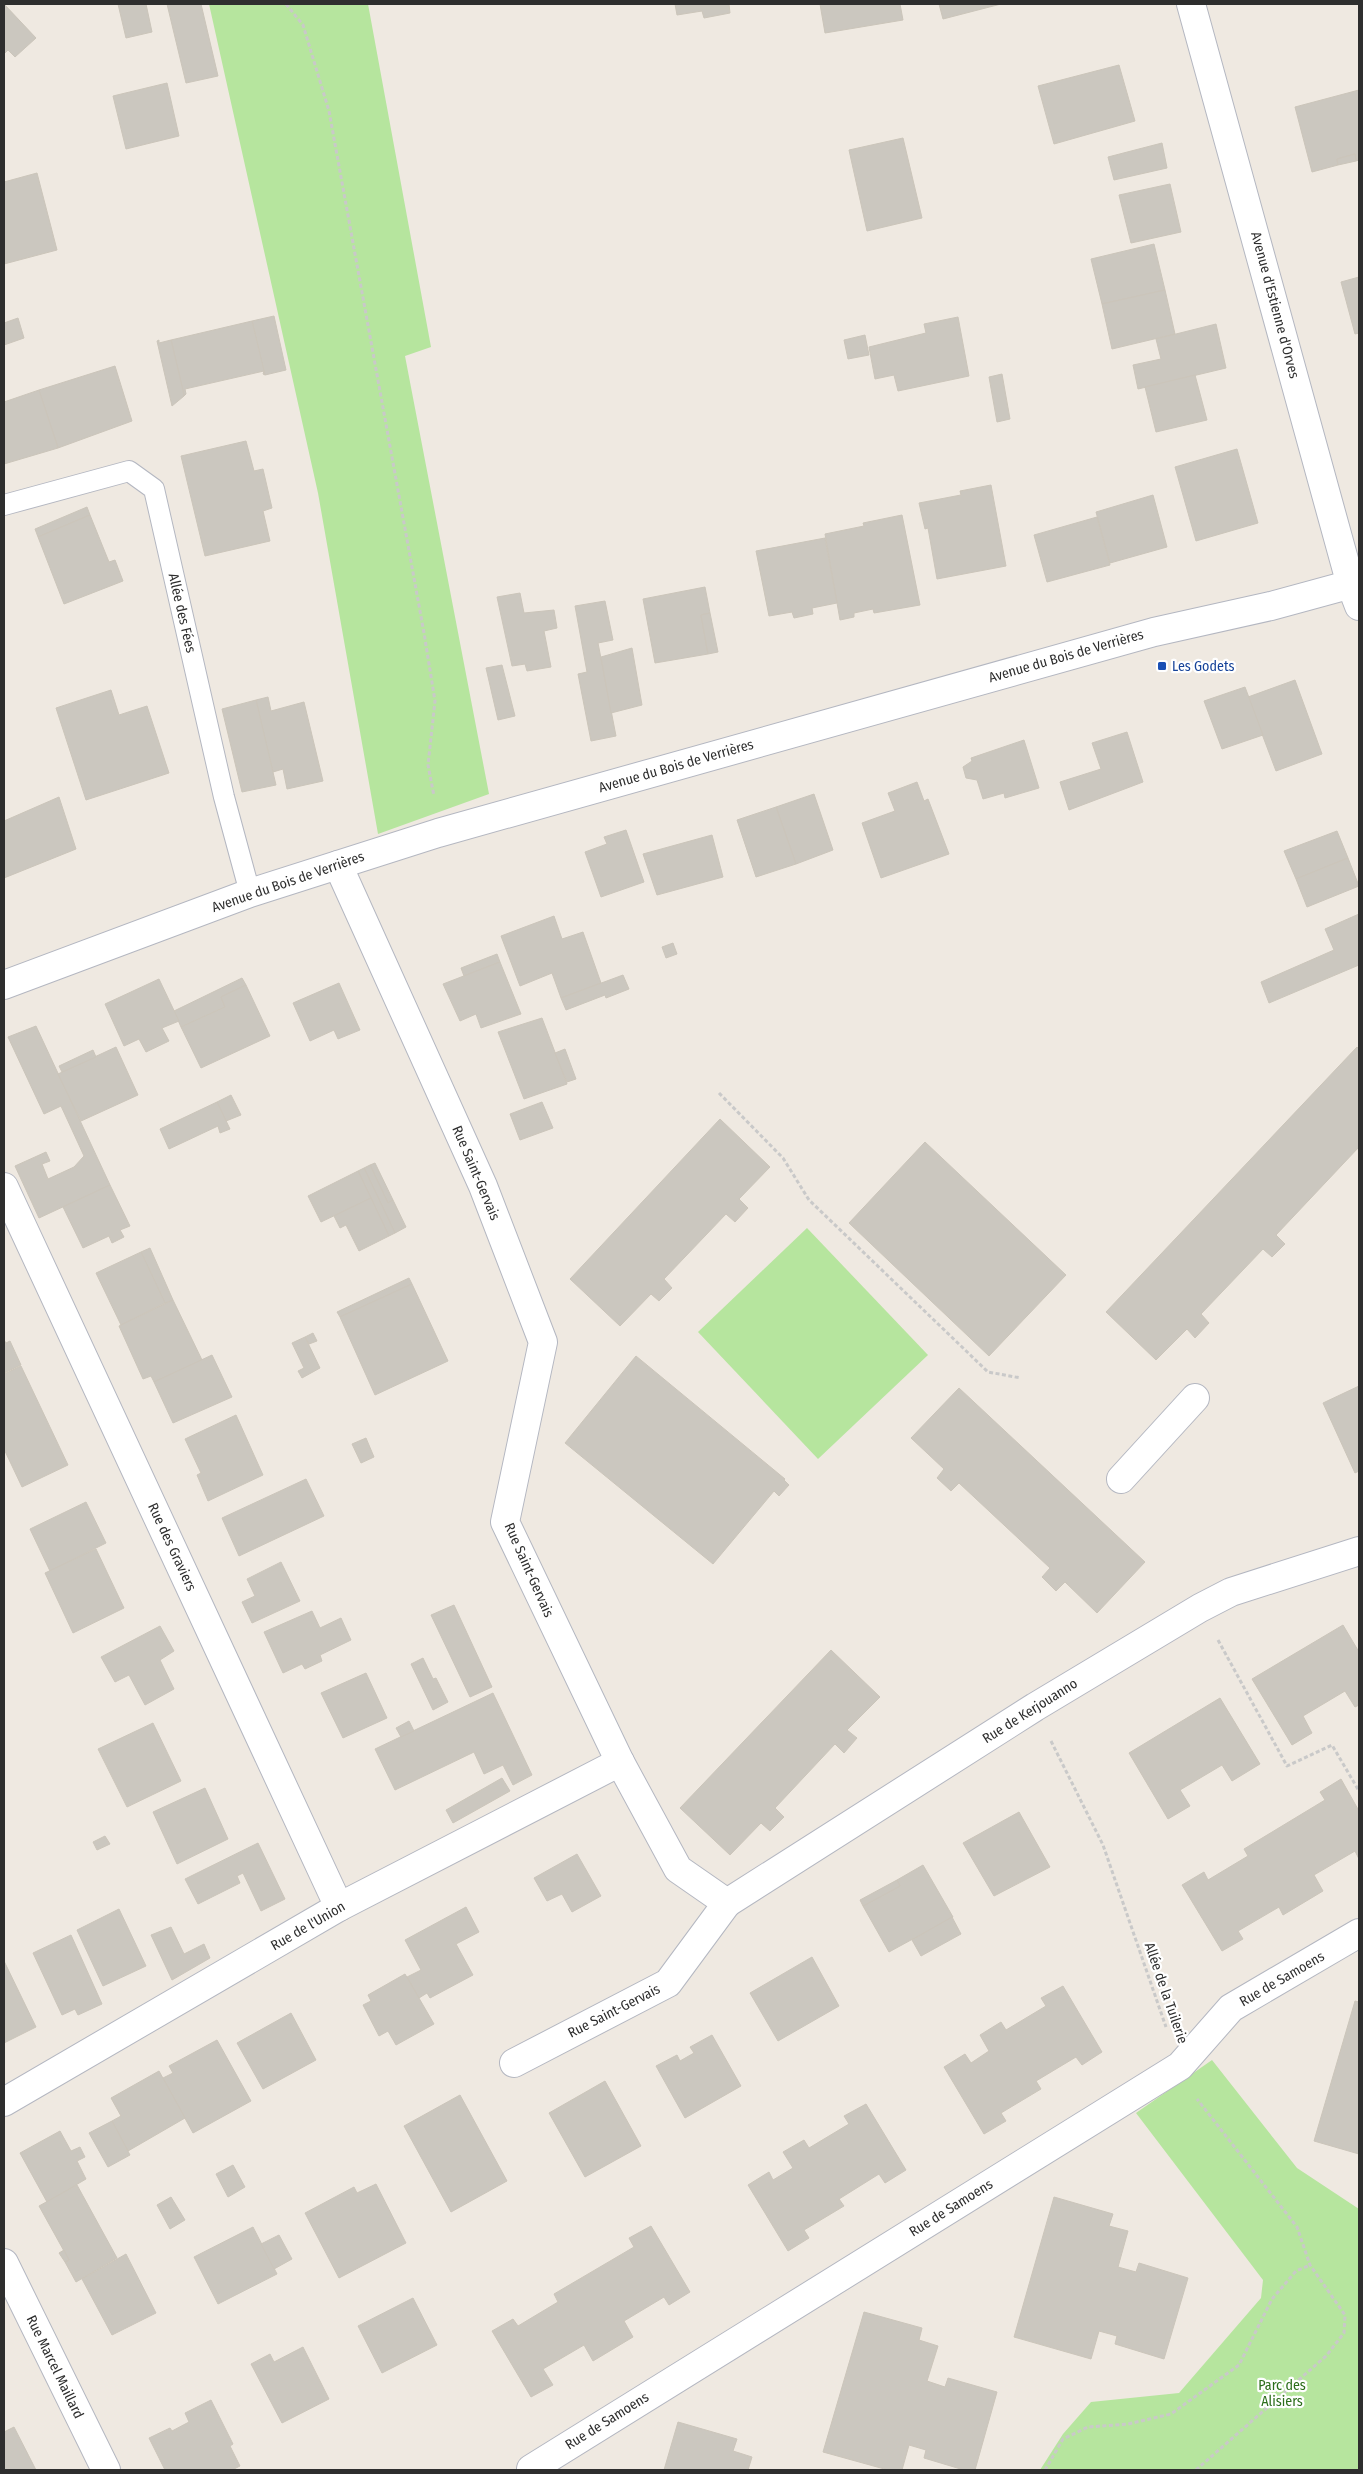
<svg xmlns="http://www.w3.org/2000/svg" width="1363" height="2474" font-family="'Fira Sans Condensed',sans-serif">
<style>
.green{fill:#b6e59e}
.building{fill:#cbc7bf;stroke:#cbc5ba}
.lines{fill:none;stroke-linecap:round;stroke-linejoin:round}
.lane-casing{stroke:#b4b7c1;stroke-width:22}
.street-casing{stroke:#b4b7c1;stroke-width:30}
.secondary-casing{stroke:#b4b7c1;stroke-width:30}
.path{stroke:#c9c9c9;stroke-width:3;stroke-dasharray:4 2.5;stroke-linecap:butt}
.lane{stroke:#fff;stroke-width:20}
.street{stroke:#fff;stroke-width:28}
.secondary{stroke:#fff;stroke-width:28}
.transit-dot{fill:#1a4fb4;stroke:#fff;stroke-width:2}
.labels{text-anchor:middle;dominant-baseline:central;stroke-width:4.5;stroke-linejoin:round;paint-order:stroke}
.street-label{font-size:14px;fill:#2e2e2e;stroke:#fff}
.transit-label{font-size:14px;fill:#164399;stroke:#fff;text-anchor:start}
.park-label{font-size:14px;fill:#2c6e1b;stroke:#fff}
</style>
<rect width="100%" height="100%" fill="#efe9e1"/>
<g class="green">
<polygon points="209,4 368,4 431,347 405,356 489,794 378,834 318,493"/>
<polygon points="807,1228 928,1355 818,1459 698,1332"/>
<polygon points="1212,2060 1297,2168 1359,2209 1359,2470 1040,2470 1063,2434 1091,2402 1179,2393 1261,2298 1263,2280 1136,2113"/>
</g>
<g class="building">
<polygon points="4,4 36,38 15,57 8,50 4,54"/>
<polygon points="118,4 146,4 152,32 126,38"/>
<polygon points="167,4 201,4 218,76 186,83"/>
<polygon points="675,4 729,4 730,13 704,18 702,11 677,15"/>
<polygon points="820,4 900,4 903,20 825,33"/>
<polygon points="939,4 1001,4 943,19"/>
<polygon points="1119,65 1135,121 1054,144 1038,86"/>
<polygon points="167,83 179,136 126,149 113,96"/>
<polygon points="1359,90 1359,160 1356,161 1355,154 1337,159 1338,165 1312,172 1295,107"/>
<polygon points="903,138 922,218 867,231 849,150"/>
<polygon points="1162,143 1167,168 1114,180 1108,157"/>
<polygon points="1355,154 1356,161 1338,165 1337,159"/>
<polygon points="37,173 57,250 4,264 4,182"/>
<polygon points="1170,184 1181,232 1131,243 1119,195"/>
<polygon points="1154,244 1165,290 1102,304 1091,259"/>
<polygon points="1359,277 1359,333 1355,334 1341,282"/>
<polygon points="1165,290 1175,334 1112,349 1102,304"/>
<polygon points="274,316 286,370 265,375 252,321"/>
<polygon points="958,317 969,376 898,391 894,375 875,379 869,347 926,333 924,324"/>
<polygon points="18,318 24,338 4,345 4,323"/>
<polygon points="252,321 265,375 263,374 264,371 185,389 186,394 184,396 171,340"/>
<polygon points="1216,324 1226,368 1138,389 1133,365 1161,359 1156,339"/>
<polygon points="865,335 869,355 848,359 844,340"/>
<polygon points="159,340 159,343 171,340 183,390 184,396 172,406 157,341"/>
<polygon points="115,366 132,421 58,448 39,390"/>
<polygon points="1002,374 1010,419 997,422 989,377"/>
<polygon points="1195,375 1207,420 1156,432 1145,387"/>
<polygon points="39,390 58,448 4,464 4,402"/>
<polygon points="246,441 254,471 263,469 272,508 263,511 270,541 205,556 181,456"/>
<polygon points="1237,449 1258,523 1196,541 1175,467"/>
<polygon points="991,485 1006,566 937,579 928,528 925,529 919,503 961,495 960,491"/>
<polygon points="1153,495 1167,547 1110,563 1096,512"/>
<polygon points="87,507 90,515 38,537 35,529"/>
<polygon points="90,515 109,562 115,560 123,581 64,604 38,537"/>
<polygon points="902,515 920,605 874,613 873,609 854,613 854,617 840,620 825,534 864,526 863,523"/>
<polygon points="1097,517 1110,565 1047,582 1034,535"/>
<polygon points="825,538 837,603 812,608 813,614 794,618 792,612 769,616 756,551"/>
<polygon points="705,587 710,613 701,615 708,654 655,663 643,599"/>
<polygon points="520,593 524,613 554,610 557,628 544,631 551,667 527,671 525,664 512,666 497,597"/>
<polygon points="605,601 613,640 598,643 616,736 591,741 578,674 587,672 575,606"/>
<polygon points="710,613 718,652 708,654 701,615"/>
<polygon points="632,648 642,705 611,713 601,657"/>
<polygon points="502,665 515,716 498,720 486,668"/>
<polygon points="1295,680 1322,754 1276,771 1248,697"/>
<polygon points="1245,687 1263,735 1222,749 1204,701"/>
<polygon points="111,690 119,715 147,706 169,773 86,800 56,708"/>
<polygon points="268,697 271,711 304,702 323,781 287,789 283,769 273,772 256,700"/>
<polygon points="256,700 276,785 242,792 222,709"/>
<polygon points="1127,732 1143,782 1069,810 1060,782 1101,769 1092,743"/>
<polygon points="1024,740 1039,788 1005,798 1004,793 983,799 977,780 966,778 963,767 972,761 971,758"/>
<polygon points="917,782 924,801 928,799 949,854 881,878 862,823 895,811 888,793"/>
<polygon points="814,794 833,850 796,864 776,807"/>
<polygon points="59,797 76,849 4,878 4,821"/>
<polygon points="776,807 796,864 756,877 737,820"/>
<polygon points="626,830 644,882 601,897 585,852 607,844 604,837"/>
<polygon points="1337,831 1348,858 1296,879 1284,851"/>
<polygon points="712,835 723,877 657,895 643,854"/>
<polygon points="1348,858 1359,886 1307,907 1296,879"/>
<polygon points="1359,914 1359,965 1269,1003 1261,982 1334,950 1325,929"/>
<polygon points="554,916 562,939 583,932 601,983 561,998 552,973 520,986 501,936"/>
<polygon points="673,943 677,954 666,958 662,947"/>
<polygon points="497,954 500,962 464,976 461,968"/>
<polygon points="500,962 521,1014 481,1028 476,1014 460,1021 443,984"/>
<polygon points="623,975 629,989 606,998 605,995 566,1010 561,998"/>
<polygon points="242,978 246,985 221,997 225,1007 181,1027 174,1011"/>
<polygon points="159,979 179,1021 162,1028 169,1041 146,1052 139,1039 124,1046 105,1004"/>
<polygon points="339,983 360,1030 338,1039 334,1030 310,1041 293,1003"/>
<polygon points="246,985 270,1036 201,1068 181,1027 225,1007 221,997"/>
<polygon points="542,1018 567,1084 524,1099 498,1032"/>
<polygon points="36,1026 110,1185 39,1218 15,1166 46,1152 50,1161 42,1164 48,1179 74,1167 84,1156 61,1106 44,1114 8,1037"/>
<polygon points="116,1047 138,1095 81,1121 58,1074"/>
<polygon points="1357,1047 1359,1049 1359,1147 1276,1235 1285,1244 1272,1257 1263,1249 1201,1314 1209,1323 1195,1338 1187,1329 1156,1360 1106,1312"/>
<polygon points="565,1049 576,1079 567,1082 555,1053"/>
<polygon points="93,1050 96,1057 62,1072 59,1066"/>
<polygon points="231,1095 241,1115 226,1121 217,1102"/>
<polygon points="217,1102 230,1129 220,1133 218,1126 169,1149 160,1129"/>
<polygon points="542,1102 553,1128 520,1140 510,1114"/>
<polygon points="720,1119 770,1167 739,1199 748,1208 735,1222 726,1214 664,1279 672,1288 659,1301 651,1294 620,1326 570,1279"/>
<polygon points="925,1142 1066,1275 989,1356 849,1223"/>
<polygon points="375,1163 393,1200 388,1203 370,1165"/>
<polygon points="370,1165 388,1203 393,1200 406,1227 395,1233 364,1168"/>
<polygon points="364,1168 395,1233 389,1236 358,1171"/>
<polygon points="358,1171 371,1198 321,1222 308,1196"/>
<polygon points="110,1185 130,1226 120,1230 124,1237 112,1243 109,1236 83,1248 63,1207"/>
<polygon points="371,1198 389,1236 359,1251 346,1225 340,1228 334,1216"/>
<polygon points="150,1248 173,1300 165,1303 141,1252"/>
<polygon points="141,1252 165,1303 121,1325 96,1273"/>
<polygon points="409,1278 412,1284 340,1317 337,1312"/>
<polygon points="412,1284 448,1361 375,1395 340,1317"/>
<polygon points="173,1300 202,1360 154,1382 151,1376 143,1379 119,1326"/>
<polygon points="313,1333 317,1341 309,1344 305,1337"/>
<polygon points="305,1337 320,1368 302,1378 298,1371 304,1368 292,1343"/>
<polygon points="4,1340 6,1343 10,1341 21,1365 4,1373"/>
<polygon points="212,1355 232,1397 173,1423 154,1382"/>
<polygon points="636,1356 785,1479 784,1480 789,1485 779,1496 774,1491 713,1564 565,1443"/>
<polygon points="21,1366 68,1465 22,1487 4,1449 4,1374"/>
<polygon points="1359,1386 1359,1471 1355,1473 1323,1403"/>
<polygon points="959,1388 1145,1562 1097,1613 1065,1582 1056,1591 1042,1577 1050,1568 959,1483 951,1491 937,1478 944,1469 911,1438"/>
<polygon points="236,1415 263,1475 208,1501 197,1475 201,1473 185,1439"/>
<polygon points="366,1438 374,1457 361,1463 352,1444"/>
<polygon points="306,1479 324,1516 239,1556 222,1518"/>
<polygon points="86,1502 106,1543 50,1571 30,1529"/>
<polygon points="96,1549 124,1608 73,1633 45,1573"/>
<polygon points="281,1562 300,1601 252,1623 242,1602 255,1596 247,1579"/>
<polygon points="454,1605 492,1687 470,1697 431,1615"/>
<polygon points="312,1611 320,1628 341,1618 351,1640 320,1655 322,1661 305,1669 302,1664 283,1673 264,1632"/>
<polygon points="1343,1625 1359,1652 1359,1705 1355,1707 1345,1691 1303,1716 1312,1733 1292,1745 1252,1679"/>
<polygon points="160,1626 174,1651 160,1660 174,1689 145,1705 129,1675 115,1682 101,1657"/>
<polygon points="831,1650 880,1697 847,1730 857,1738 844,1753 835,1744 775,1808 784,1817 770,1831 761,1823 730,1855 680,1808"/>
<polygon points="423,1658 433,1679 436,1678 448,1702 433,1710 411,1664"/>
<polygon points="366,1673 387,1718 343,1738 321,1693"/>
<polygon points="493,1693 532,1775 513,1785 503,1765 484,1774 474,1752 395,1790 375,1749"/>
<polygon points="1220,1698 1260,1764 1232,1781 1222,1765 1180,1790 1190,1806 1168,1819 1129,1753"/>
<polygon points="409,1721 414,1731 401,1737 396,1728"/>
<polygon points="153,1723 181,1781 127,1807 98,1749"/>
<polygon points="502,1778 510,1791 453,1823 446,1810"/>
<polygon points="1341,1779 1359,1811 1359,1859 1355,1851 1314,1875 1323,1891 1283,1915 1279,1907 1238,1931 1243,1939 1222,1951 1182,1885 1204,1872 1208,1880 1248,1856 1244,1849 1325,1800 1320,1792"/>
<polygon points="205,1788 228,1839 177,1864 153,1812"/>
<polygon points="1019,1812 1050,1867 994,1896 963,1843"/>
<polygon points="105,1836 110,1844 97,1850 93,1842"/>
<polygon points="258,1843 285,1899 261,1911 243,1873 237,1876 240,1883 198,1904 185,1879"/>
<polygon points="577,1854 601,1896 572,1912 562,1894 547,1901 534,1878"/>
<polygon points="923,1865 953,1917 889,1952 863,1906 900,1886 897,1880"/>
<polygon points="897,1880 900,1886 863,1906 860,1900"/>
<polygon points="466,1907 479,1932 456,1944 473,1975 430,1998 427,1993 419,1998 407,1977 421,1970 405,1940"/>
<polygon points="119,1909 146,1966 103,1986 77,1930"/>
<polygon points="952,1917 961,1934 921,1956 912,1940"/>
<polygon points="171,1927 184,1954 204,1944 210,1958 172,1980 151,1935"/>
<polygon points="71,1935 102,2004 78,2015 75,2009 62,2015 33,1953"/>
<polygon points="812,1957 839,2006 778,2041 750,1993"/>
<polygon points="4,1961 36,2027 4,2043"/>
<polygon points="405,1974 434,2024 396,2045 388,2031 379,2036 363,2005 371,2001 368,1995"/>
<polygon points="1063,1986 1102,2052 1082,2065 1076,2057 1036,2081 1041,2089 1001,2113 1006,2121 984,2134 944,2067 965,2054 971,2063 989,2051 980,2035 1001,2022 1006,2030 1046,2006 1041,1998"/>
<polygon points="1355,2001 1359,2002 1359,2154 1314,2141"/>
<polygon points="291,2013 316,2060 263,2089 237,2043"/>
<polygon points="712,2035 741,2086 685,2118 656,2066 677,2055 680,2061 694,2053 690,2047"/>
<polygon points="217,2040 251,2101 193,2133 163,2078 173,2073 169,2066"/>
<polygon points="159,2071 185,2118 128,2151 112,2121 121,2116 111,2098"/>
<polygon points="605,2081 641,2146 585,2177 549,2113"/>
<polygon points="460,2095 507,2181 451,2212 404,2126"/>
<polygon points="866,2104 906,2170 885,2183 879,2174 839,2199 844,2206 804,2230 809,2238 788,2251 748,2185 769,2172 773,2180 793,2168 783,2152 804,2140 809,2148 849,2124 844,2116"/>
<polygon points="112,2121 130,2155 108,2167 89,2133"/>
<polygon points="60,2131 71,2151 80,2147 85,2157 77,2161 86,2179 47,2202 20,2153"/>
<polygon points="233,2165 245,2187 228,2197 216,2174"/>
<polygon points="376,2184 406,2243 339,2278 305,2213 354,2187 357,2193"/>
<polygon points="77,2185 117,2258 76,2282 65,2262 69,2260 39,2206"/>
<polygon points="171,2197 185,2220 170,2229 157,2205"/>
<polygon points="1054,2197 1113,2214 1109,2226 1128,2231 1118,2267 1136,2272 1139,2263 1188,2278 1164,2359 1115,2344 1117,2336 1099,2331 1091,2359 1014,2337"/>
<polygon points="651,2226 690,2292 669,2305 664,2297 624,2321 633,2337 593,2361 584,2345 543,2369 553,2385 531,2397 492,2331 513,2319 518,2326 558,2302 554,2294 634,2247 629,2238"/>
<polygon points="253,2227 277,2274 218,2304 194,2257"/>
<polygon points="279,2235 292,2259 274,2269 261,2244"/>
<polygon points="64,2250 69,2260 65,2262 59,2253"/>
<polygon points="126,2254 156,2313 112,2335 82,2279"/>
<polygon points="413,2298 437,2345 382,2373 358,2326"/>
<polygon points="864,2312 922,2328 919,2340 938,2346 927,2381 945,2387 948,2378 997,2392 975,2470 964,2470 924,2458 926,2450 909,2445 902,2470 888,2470 823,2452"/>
<polygon points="303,2347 329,2399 282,2423 251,2364 270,2354 274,2362"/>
<polygon points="211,2400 233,2444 230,2446 240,2466 232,2470 165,2470 149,2438 170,2428 172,2431 189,2422 185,2413"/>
<polygon points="678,2422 737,2439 733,2451 752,2457 748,2470 664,2470"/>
<polygon points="14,2427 36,2470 4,2470 4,2432"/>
</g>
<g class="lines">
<defs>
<polyline id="lane" points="4,505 129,471 154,489 224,797 250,893"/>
<g id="street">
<polyline points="338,865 483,1186 543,1342 505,1522 620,1762 678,1869 727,1903 668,1983 514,2063"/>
<polyline points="4,985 250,893 438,833 1154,632 1271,606 1359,582"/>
<polyline points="4,1187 339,1907"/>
<polyline points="1121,1479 1195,1398"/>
<polyline points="727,1903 1035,1707 1200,1608 1231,1592 1359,1551"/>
<polyline points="4,2102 339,1907 620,1762"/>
<polyline points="4,2263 106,2470"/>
<polyline points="531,2469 1180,2066 1231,2008 1359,1933"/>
</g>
<polyline id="secondary" points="1191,4 1351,585 1359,606"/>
</defs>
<use href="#lane" class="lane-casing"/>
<use href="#street" class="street-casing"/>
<use href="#secondary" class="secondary-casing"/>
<g class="path">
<polyline points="286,4 303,25 329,111 424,633 435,701 428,765 434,796"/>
<polyline points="719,1093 783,1158 809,1200 988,1372 1021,1378"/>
<polyline points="1218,1640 1287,1766 1332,1745 1359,1791"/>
<polyline points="1051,1741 1103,1845 1166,2027"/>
<polyline points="1045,2470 1063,2439 1088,2427 1128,2424 1171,2414 1239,2365 1272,2299 1296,2271 1310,2265"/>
<polyline points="1196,2470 1326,2356 1344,2333 1345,2315 1310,2265 1297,2227 1197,2099"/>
</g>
<use href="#lane" class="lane"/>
<use href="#street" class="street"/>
<use href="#secondary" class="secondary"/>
</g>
<rect class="transit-dot" x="1157" y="661" width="10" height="10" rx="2.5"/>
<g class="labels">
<g class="street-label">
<text transform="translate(1275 305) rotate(75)">Avenue d'Estienne d'Orves</text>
<text transform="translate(182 613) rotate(77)">Allée des Fées</text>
<text transform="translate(1066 656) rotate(-16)">Avenue du Bois de Verrières</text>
<text transform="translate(676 766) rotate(-16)">Avenue du Bois de Verrières</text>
<text transform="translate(288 882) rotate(-19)">Avenue du Bois de Verrières</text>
<text transform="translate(476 1173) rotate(67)">Rue Saint-Gervais</text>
<text transform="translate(172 1547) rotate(65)">Rue des Graviers</text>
<text transform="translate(529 1570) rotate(66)">Rue Saint-Gervais</text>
<text transform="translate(1030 1711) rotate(-32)">Rue de Kerjouanno</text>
<text transform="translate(308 1926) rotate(-30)">Rue de l'Union</text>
<text transform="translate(1282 1979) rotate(-30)">Rue de Samoens</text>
<text transform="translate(1166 1993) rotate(71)">Allée de la Tuilerie</text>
<text transform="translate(614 2011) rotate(-27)">Rue Saint-Gervais</text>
<text transform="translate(951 2208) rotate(-32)">Rue de Samoens</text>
<text transform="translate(55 2367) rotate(64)">Rue Marcel Maillard</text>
<text transform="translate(607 2421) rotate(-32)">Rue de Samoens</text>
</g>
<g class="transit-label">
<text x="1172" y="666">Les Godets</text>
</g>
<g class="park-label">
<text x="1282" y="2385">Parc des<tspan x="1282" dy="16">Alisiers</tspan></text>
</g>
</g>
<rect width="1363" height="2474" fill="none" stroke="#2e2e2e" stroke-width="10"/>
</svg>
